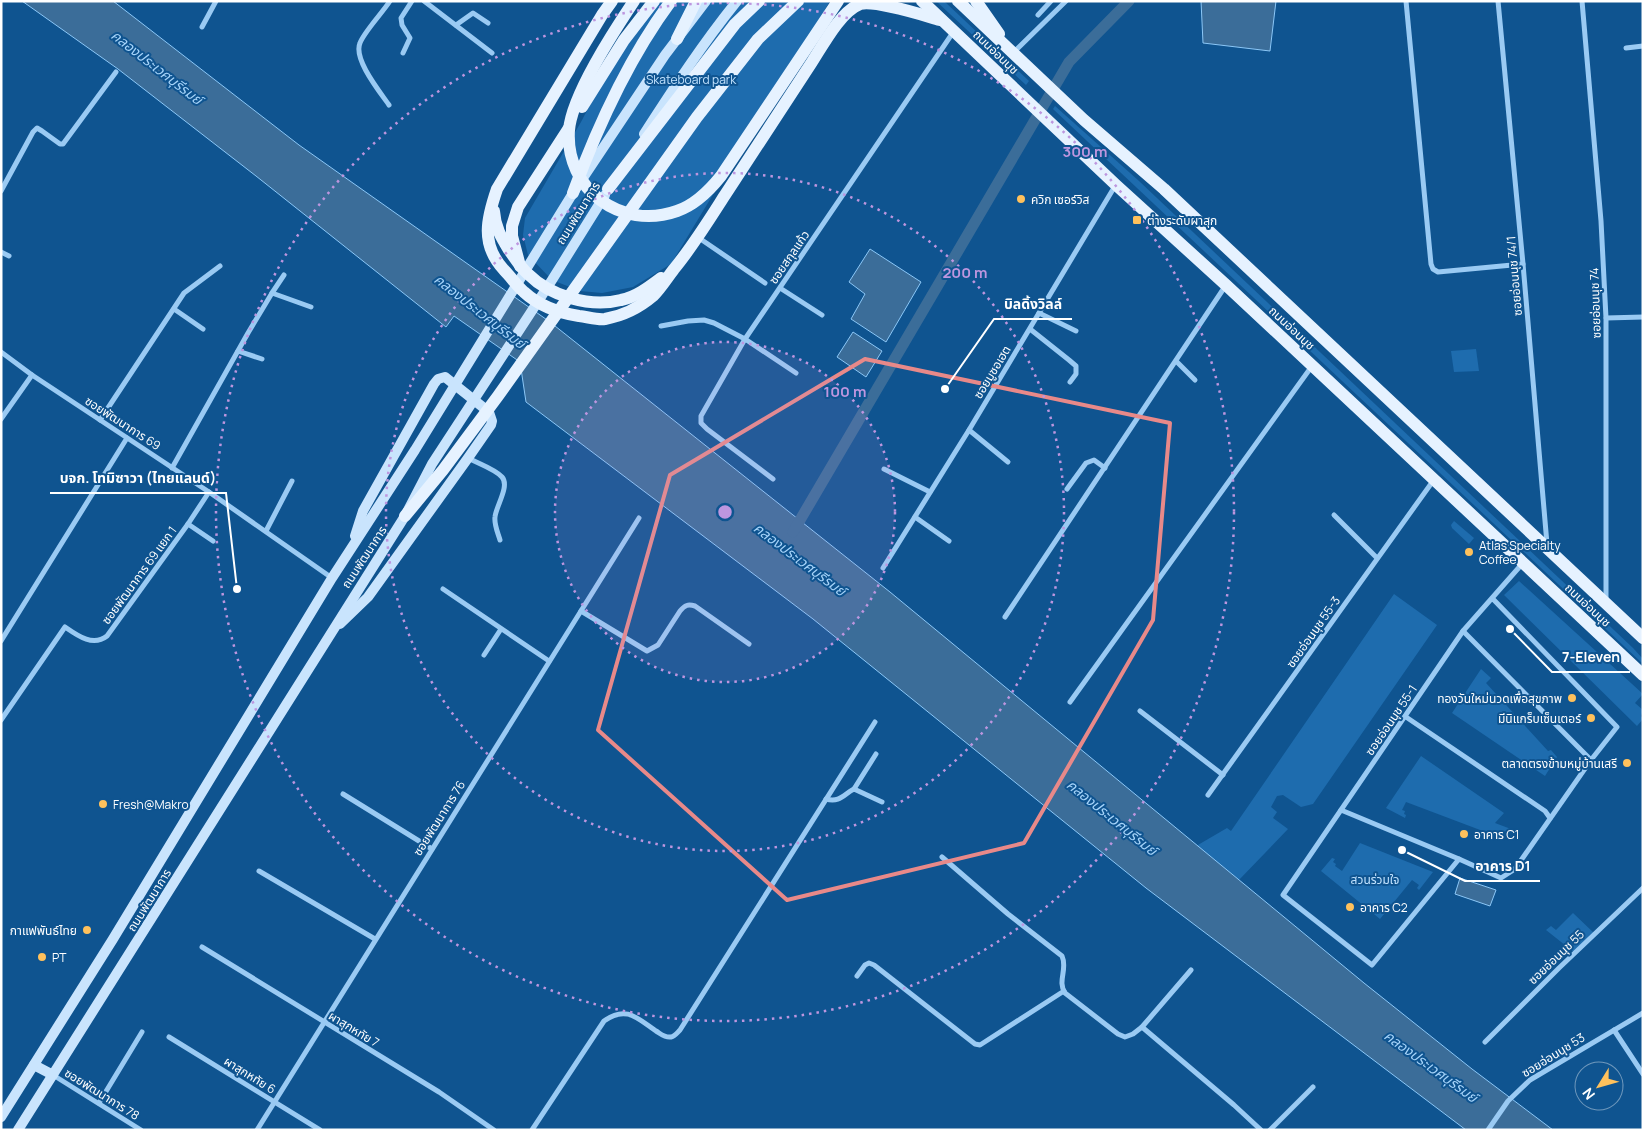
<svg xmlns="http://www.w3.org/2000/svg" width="1644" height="1131" font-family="Manrope,'Noto Sans Thai',sans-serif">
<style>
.green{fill:#1e6cae}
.water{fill:#3b6d99;stroke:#8bc7f7}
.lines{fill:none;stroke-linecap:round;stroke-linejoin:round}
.canal{stroke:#3b6d99;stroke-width:11}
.street{stroke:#9acaf3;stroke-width:5}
.secondary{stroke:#c9e4fd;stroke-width:10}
.primary{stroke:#e6f2ff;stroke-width:12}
.marked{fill:none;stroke:#e88989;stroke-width:4;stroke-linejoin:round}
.ring{fill:none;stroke:#bd96df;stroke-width:2.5;stroke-dasharray:2.5 5}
.poi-dot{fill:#ffc15c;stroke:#0f5490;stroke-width:2}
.labels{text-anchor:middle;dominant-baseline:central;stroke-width:4;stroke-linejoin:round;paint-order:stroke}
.street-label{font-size:12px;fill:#fff;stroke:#0f5490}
.park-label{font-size:12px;fill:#c1e2fe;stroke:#0f5490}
.poi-label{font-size:12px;fill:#fff;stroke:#0f5490;text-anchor:start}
.water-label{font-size:14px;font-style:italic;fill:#a6d4fa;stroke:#0f5490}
.centre{fill:#bd96df;stroke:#0f5490;stroke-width:2.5}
.ring-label{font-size:15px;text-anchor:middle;font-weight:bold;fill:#bd96df;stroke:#0f5490;stroke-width:4;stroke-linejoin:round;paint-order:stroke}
.leader{fill:none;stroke:#fff;stroke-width:2}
.callout-dot{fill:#fff;stroke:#0f5490;stroke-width:2}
.callout-label{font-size:14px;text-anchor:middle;font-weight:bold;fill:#fff;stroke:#0f5490;stroke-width:4;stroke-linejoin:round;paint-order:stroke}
</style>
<rect width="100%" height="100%" fill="#0f5490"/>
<g class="green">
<polygon points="652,1 830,1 671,264 633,287 602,293 580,291 552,280 528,255 523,235 525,218 581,122 624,40"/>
<polygon points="936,1 944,1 1029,81 1026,85"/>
<polygon points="1055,106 1139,181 1633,648 1643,659 1643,664 1053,109"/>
<polygon points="1476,349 1479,371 1454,372 1451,351"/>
<polygon points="1454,521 1474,538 1469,544 1452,528 1451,525"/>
<polygon points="1519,581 1643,694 1635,703 1643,710 1641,716 1643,719 1637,726 1504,595"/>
<polygon points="1394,594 1437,625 1313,804 1301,807 1283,795 1277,796 1271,807 1277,812 1273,818 1288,829 1237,882 1191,849 1227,828 1231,831"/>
<polygon points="1481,669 1491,678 1486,683 1548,751 1551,750 1557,757 1545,776 1452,713"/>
<polygon points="1421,756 1504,813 1495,823 1511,829 1504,839 1406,802 1402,810 1405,811 1404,814 1406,815 1405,818 1386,808"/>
<polygon points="1360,843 1433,872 1419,890 1417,888 1419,885 1412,880 1380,919 1321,871 1332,858 1335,859 1333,862 1336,864 1335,866 1342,871"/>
<polygon points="1573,913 1595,934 1575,953 1546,930 1551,926 1556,930"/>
</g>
<g class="water">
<polygon points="22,1 113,1 299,145 550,322 890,592 1364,983 1472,1069 1553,1130 1466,1130 1146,888 813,619 526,402 520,362 454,316 446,327 256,176 118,69"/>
<polygon points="1201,1 1276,1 1270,51 1203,43"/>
<polygon points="870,249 921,282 886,342 851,319 865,294 849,282"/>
<polygon points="853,332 882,351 866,377 837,357"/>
<polygon points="1460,878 1496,890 1490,906 1455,894"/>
</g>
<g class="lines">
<polyline class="canal" points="793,532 1069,62 1129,1"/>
<g class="street">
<polyline points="424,1 492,53"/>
<polyline points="1406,1 1431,264 1433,269 1438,272 1523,264"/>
<polyline points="1498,1 1523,264 1547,544"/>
<polyline points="1582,1 1601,221 1606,318 1606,601"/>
<polyline points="1038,15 1051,1"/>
<polyline points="456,25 473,13 488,23"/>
<polyline points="202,27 216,1"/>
<polyline points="1626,48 1643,46"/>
<polyline points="403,53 410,38 402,25 401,18 412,1"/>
<polyline points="1013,53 1066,1"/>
<path d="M389,105C380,92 353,59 360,43C364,32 383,12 390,1"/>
<polyline points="1,191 33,132 37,128 42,131 60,144 63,144 116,72"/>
<polyline points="699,238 765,283"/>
<polyline points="1,252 9,256"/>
<polyline points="780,288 822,315"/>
<polyline points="272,293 284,275"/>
<polyline points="174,309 203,329"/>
<polyline points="1039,313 1076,331"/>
<polyline points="1606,318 1643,317"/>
<polyline points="661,326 688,321 704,320 714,323 745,339 796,373"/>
<polyline points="1030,329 1069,360 1076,366 1076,374 1070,382"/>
<polyline points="238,351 262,359"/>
<polyline points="1,352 32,375 209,492 332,578"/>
<polyline points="1176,361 1195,380"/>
<polyline points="1,419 32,375"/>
<polyline points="100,420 184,293 220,266"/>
<polyline points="969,430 1008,462"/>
<path d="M468,458C479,464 495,469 502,477C510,486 496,506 495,517C494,525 498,533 500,540"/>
<polyline points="172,468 248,333 272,293 311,307"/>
<polyline points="884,469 930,492"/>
<polyline points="773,479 707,429 701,423 701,416 745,339 954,31"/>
<polyline points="1067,489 1086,463 1094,460 1105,468"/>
<polyline points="1334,515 1377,558"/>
<polyline points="915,517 949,541"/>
<polyline points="188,524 213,541"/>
<polyline points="266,531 292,481"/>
<polyline points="883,568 969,430 1115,186"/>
<polyline points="443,589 549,661"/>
<polyline points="1492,598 1617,727 1591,760 1515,869 1501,878 1459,859 1372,965 1283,895 1463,631 1522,564"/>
<path d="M581,611L647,651L658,645L680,611C685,605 688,604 695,606L749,644"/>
<polyline points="1005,617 1226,285"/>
<polyline points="1463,631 1591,760"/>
<polyline points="1,641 127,438"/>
<polyline points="484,655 501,629"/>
<polyline points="1070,702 1312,366"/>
<polyline points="1140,711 1223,775"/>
<polyline points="1406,717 1545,811 1550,818"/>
<path d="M1,720L65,627C78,636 93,647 107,636L188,524L209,492"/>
<polyline points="854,789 876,754"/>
<polyline points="343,794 432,849"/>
<polyline points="1208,795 1433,481"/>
<path d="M826,799C840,803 844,794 854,789L882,802"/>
<polyline points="1341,810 1459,859"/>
<path d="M942,857L1008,914L1062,956C1068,969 1057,981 1065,993L1118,1034L1125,1037L1133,1034L1142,1027L1234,1105L1261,1130"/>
<polyline points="259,871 375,939"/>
<polyline points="202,947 439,1092 494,1130"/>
<polyline points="857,976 865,965 869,963 874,965 975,1044 980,1045 1064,991"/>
<polyline points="1142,1027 1191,970"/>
<polyline points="1614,1030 1643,1074"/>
<polyline points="169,1037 320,1130"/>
<polyline points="1485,1042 1559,968 1643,888"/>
<polyline points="53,1075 141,1130"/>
<polyline points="99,1103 142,1032"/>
<polyline points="257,1130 639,518"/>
<path d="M532,1130L604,1021C626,1005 637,1018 656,1031C661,1034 665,1038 671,1037C675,1036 677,1033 680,1030L875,722"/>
<polyline points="1270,1130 1313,1087"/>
<polyline points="1488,1130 1508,1101 1530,1080 1643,1013"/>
</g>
<g class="secondary">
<path d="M644,134C673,89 703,43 737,1"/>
<polyline points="340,624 368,597 468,458 491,425 492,421 489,412 445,377 438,379 434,384 363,511 355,536"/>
<polyline points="34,1065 53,1075"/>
<polyline points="1,1117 113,939 332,578 415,450 573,193 665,55 706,1"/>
<polyline points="18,1130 405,516 432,464 552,280 605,195"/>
</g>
<g class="primary">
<path d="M612,1L602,15L497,189C487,218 480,244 504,270C511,277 517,286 524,292C539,306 560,313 579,316C588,317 597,320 605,319C622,316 640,307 653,296C661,288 667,278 674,269C693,246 709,220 725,195C754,150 783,106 812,62C823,45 841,11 860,4C876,0 922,15 940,20"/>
<path d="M634,1C614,31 572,95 569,130C565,189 621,231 677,211C695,205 709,191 721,176L838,1"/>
<polyline points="922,1 1116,185 1226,285 1643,675"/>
<polyline points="958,1 1084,120 1164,189 1643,638"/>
<polyline points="976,1 999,34"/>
<polyline points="677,39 696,1"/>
<polyline points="582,107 624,40 654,1"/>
<polyline points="608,189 735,24 759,1"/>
<path d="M573,193C598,125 628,59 671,1"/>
<path d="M494,211C495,227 501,237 509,250C515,258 520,267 528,274C550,296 590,308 621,300C636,297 649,287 661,278"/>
<polyline points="520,266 512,236 512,226 518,207 569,128"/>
<polyline points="405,516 443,470 498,396 697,117 758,39 798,1"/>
</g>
</g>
<path class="marked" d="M865,359L1170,423L1153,620L1024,843L787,900L598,730L670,475Z"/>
<circle cx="725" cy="512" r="170" fill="#bd96df" fill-opacity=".12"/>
<g class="ring">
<circle cx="725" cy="512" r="170"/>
<circle cx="725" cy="512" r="339"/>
<circle cx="725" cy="512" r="509"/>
</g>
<g class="poi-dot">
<circle cx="1021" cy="199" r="5"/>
<rect x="1132" y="215" width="10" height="10" rx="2.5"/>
<circle cx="1469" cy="552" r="5"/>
<circle cx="1572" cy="698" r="5"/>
<circle cx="1591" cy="718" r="5"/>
<circle cx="1627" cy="763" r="5"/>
<circle cx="103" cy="804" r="5"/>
<circle cx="1464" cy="834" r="5"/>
<circle cx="1350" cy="907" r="5"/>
<circle cx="87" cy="930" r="5"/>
<circle cx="42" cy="957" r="5"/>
</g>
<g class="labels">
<g class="street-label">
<text transform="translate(996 52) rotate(44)">ถนนอ่อนนุช</text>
<text transform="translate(578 213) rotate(-58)">ถนนพัฒนาการ</text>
<text transform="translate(789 257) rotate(-56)">ซอยสกุลแก้ว</text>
<text transform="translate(1514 276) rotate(-95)">ซอยอ่อนนุช 74/1</text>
<text transform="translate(1595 303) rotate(-92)">ซอยอ่อนนุช 74</text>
<text transform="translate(1292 328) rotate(43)">ถนนอ่อนนุช</text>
<text transform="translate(992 372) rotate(-59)">ซอยมูซอเฮต</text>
<text transform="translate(123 423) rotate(33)">ซอยพัฒนาการ 69</text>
<text transform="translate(364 557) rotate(-57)">ถนนพัฒนาการ</text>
<text transform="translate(139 575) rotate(-54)">ซอยพัฒนาการ 69 แยก 1</text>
<text transform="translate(1588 605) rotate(43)">ถนนอ่อนนุช</text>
<text transform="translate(1313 632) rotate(-55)">ซอยอ่อนนุช 55-3</text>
<text transform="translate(1391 720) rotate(-56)">ซอยอ่อนนุช 55-1</text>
<text transform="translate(439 818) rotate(-58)">ซอยพัฒนาการ 76</text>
<text transform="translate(149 900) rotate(-58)">ถนนพัฒนาการ</text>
<text transform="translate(1556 957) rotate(-44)">ซอยอ่อนนุช 55</text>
<text transform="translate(354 1029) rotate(31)">ผาสุกหทัย 7</text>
<text transform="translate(1553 1055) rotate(-32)">ซอยอ่อนนุช 53</text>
<text transform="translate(250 1075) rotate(32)">ผาสุกหทัย 6</text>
<text transform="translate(102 1094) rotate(32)">ซอยพัฒนาการ 78</text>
</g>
<g class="park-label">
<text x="691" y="79">Skateboard park</text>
<text x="1375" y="879">สวนร่วมใจ</text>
</g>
<g class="poi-label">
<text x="1031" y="199">ควิก เซอร์วิส</text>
<text x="1147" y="220">ต่างระดับผาสุก</text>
<text x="1479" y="545">Atlas Specialty<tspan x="1479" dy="14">Coffee</tspan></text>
<text x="1562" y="698" text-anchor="end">ทองวันใหม่นวดเพื่อสุขภาพ</text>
<text x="1581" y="718" text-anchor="end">มีนิแกร็บเซ็นเตอร์</text>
<text x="1617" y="763" text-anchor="end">ตลาดตรงข้ามหมู่บ้านเสรี</text>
<text x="113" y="804">Fresh@Makro</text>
<text x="1474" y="834">อาคาร C1</text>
<text x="1360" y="907">อาคาร C2</text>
<text x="77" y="930" text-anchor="end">กาแฟพันธ์ไทย</text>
<text x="52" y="957">PT</text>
</g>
<g class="water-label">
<text transform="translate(157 67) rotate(38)">คลองประเวศบุรีรมย์</text>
<text transform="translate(480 311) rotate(38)">คลองประเวศบุรีรมย์</text>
<text transform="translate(800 559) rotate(37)">คลองประเวศบุรีรมย์</text>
<text transform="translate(1112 817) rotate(39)">คลองประเวศบุรีรมย์</text>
<text transform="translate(1431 1066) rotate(36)">คลองประเวศบุรีรมย์</text>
</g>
</g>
<circle cx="725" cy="512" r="8" class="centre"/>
<g class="ring-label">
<text x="1085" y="157">300 m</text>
<text x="965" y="278">200 m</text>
<text x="845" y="397">100 m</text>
</g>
<path class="leader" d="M945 389L994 319H1072M237 589L226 493H50M1510 629L1552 672H1630M1402 850L1465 881H1540"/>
<g class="callout-dot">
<circle cx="945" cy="389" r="5"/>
<circle cx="237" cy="589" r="5"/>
<circle cx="1510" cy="629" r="5"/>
<circle cx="1402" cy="850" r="5"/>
</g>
<g class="callout-label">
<text x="1033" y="309">บิลดิ้งวิลล์</text>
<text x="138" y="483">บจก. โทมิซาวา (ไทยแลนด์)</text>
<text x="1591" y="662">7-Eleven</text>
<text x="1503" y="871">อาคาร D1</text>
</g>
<rect width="1644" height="1131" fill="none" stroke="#ffffff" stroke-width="5"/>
<g transform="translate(1599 1086) rotate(233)"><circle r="24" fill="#0f5490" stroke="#6f98bc"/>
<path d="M0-4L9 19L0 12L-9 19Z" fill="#ffc15c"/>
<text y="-8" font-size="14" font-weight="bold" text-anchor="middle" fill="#ffffff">N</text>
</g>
</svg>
